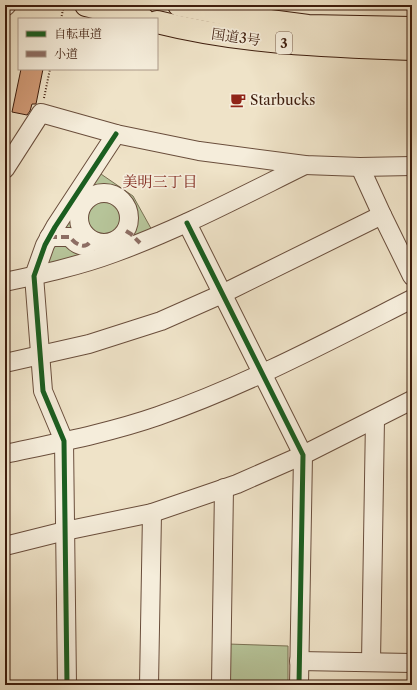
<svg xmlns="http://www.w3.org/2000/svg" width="417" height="690" font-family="'Libre Caslon Text','Noto Serif JP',serif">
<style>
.green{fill:#b6c499;stroke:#7a7053}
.building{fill:#cf9975;stroke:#3e1d0d}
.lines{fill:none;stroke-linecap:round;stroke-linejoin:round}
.minor-casing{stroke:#6a4e3c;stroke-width:20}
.highway-casing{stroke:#3e1d0d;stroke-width:24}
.path{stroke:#3e1d0d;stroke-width:2;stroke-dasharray:1 2;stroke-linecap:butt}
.minor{stroke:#f5eddb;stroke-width:18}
.highway{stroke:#efe3c8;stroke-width:22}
.quiet{stroke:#8d6e63;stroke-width:4;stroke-dasharray:8 4;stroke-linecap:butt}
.cycleway-casing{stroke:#f5eddb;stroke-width:8}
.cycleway{stroke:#1b5e20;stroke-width:5}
.labels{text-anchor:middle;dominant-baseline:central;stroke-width:3.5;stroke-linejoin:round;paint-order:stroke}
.shield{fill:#f5eddb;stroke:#755b4b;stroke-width:1}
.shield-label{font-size:13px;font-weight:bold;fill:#3e1d0d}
.street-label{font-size:14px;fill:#3e1d0d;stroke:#f5eddb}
.poi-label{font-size:14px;fill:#3e1d0d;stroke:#f5eddb;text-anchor:start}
.neighbourhood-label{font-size:15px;fill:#7a1f14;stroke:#f5eddb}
</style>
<rect width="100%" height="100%" fill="#efe3c8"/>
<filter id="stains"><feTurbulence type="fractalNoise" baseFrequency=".005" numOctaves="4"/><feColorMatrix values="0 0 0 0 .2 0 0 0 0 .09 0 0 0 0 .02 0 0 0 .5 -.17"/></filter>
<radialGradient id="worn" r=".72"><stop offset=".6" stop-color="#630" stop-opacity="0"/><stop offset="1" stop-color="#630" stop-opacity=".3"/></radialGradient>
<g class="green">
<polygon points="98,172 133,196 153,232 49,266 44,262"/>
<polygon points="228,644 288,646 288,685 227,685"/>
</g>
<polygon class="building" points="21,69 43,69 36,104 32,104 30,111 27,115 12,112"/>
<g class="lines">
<defs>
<g id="minor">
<polyline points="5,7 7,5"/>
<polyline points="360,167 382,215 412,276"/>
<polyline points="5,169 41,113 116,134 199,151 305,165 360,167 412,166"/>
<circle cx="104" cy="218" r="25"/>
<polyline points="187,223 303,455 299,685"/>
<path d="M49,237H70C75,244 86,251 91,240"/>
<path d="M5,282C42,274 79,266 114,253C180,229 242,196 305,165"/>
<polyline points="5,363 89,344 161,321 222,294 382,215"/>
<path d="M5,454C56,443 109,433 158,416C247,385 329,341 412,299"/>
<polyline points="5,546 65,531 152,513 237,484 303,455 412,400"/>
<polyline points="299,661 412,663"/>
<polyline points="371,662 375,419"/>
<polyline points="67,685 64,441 43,391 34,276 45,245 55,227 116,134"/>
<polyline points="149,685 152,513"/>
<polyline points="221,685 224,488"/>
</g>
<g id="highway">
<polyline points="86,5 143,19"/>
<polyline points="179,5 247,18 308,26 412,28"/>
<path d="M157,22C241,43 326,46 412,49"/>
</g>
</defs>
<use href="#minor" class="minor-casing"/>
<use href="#highway" class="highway-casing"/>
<g class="path">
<polyline points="61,19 64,5"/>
<polyline points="44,98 50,69"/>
</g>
<use href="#minor" class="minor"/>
<use href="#highway" class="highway"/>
<g class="quiet">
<polyline points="126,231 131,234 140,243"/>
<path d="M49,237H70C75,244 86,251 91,240"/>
</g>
<defs>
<g id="cycleway">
<polyline points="187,223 303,455 299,685"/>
<polyline points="67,685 64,441 43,391 34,276 45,245 55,227 116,134"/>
</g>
</defs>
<use href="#cycleway" class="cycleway-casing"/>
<use href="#cycleway" class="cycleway"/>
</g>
<defs>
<symbol id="cafe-bare" viewBox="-9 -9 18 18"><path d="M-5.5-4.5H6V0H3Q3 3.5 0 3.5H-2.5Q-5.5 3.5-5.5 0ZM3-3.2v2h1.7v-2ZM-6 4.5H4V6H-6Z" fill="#8f2418" stroke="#f5eddb" stroke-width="2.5" paint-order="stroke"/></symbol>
</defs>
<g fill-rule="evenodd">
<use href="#cafe-bare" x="227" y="89" width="22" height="22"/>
</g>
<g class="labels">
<rect class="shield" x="276" y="32" width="16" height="22" rx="3"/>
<g class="shield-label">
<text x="284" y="43">3</text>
</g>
<g class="street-label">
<text transform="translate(236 37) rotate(8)">国道3号</text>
</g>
<g class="poi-label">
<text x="250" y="100">Starbucks</text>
</g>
<g class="neighbourhood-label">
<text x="160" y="181">美明三丁目</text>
</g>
</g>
<rect width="417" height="690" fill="none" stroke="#efe3c8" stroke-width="20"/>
<rect x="6" y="6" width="405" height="678" fill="none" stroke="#3e1d0d" stroke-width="2"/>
<rect x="10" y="10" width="397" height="670" fill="none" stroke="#3e1d0d"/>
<rect x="18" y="18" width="140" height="52" fill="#f5eddb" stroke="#ac9a89"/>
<rect x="26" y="31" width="20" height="6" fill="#1b5e20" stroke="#ac9a89"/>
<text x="54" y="38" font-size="12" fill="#3e1d0d">自転車道</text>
<rect x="26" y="51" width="20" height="6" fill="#8d6e63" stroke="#ac9a89"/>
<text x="54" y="58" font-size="12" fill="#3e1d0d">小道</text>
<rect width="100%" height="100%" filter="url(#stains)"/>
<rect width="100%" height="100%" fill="url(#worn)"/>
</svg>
